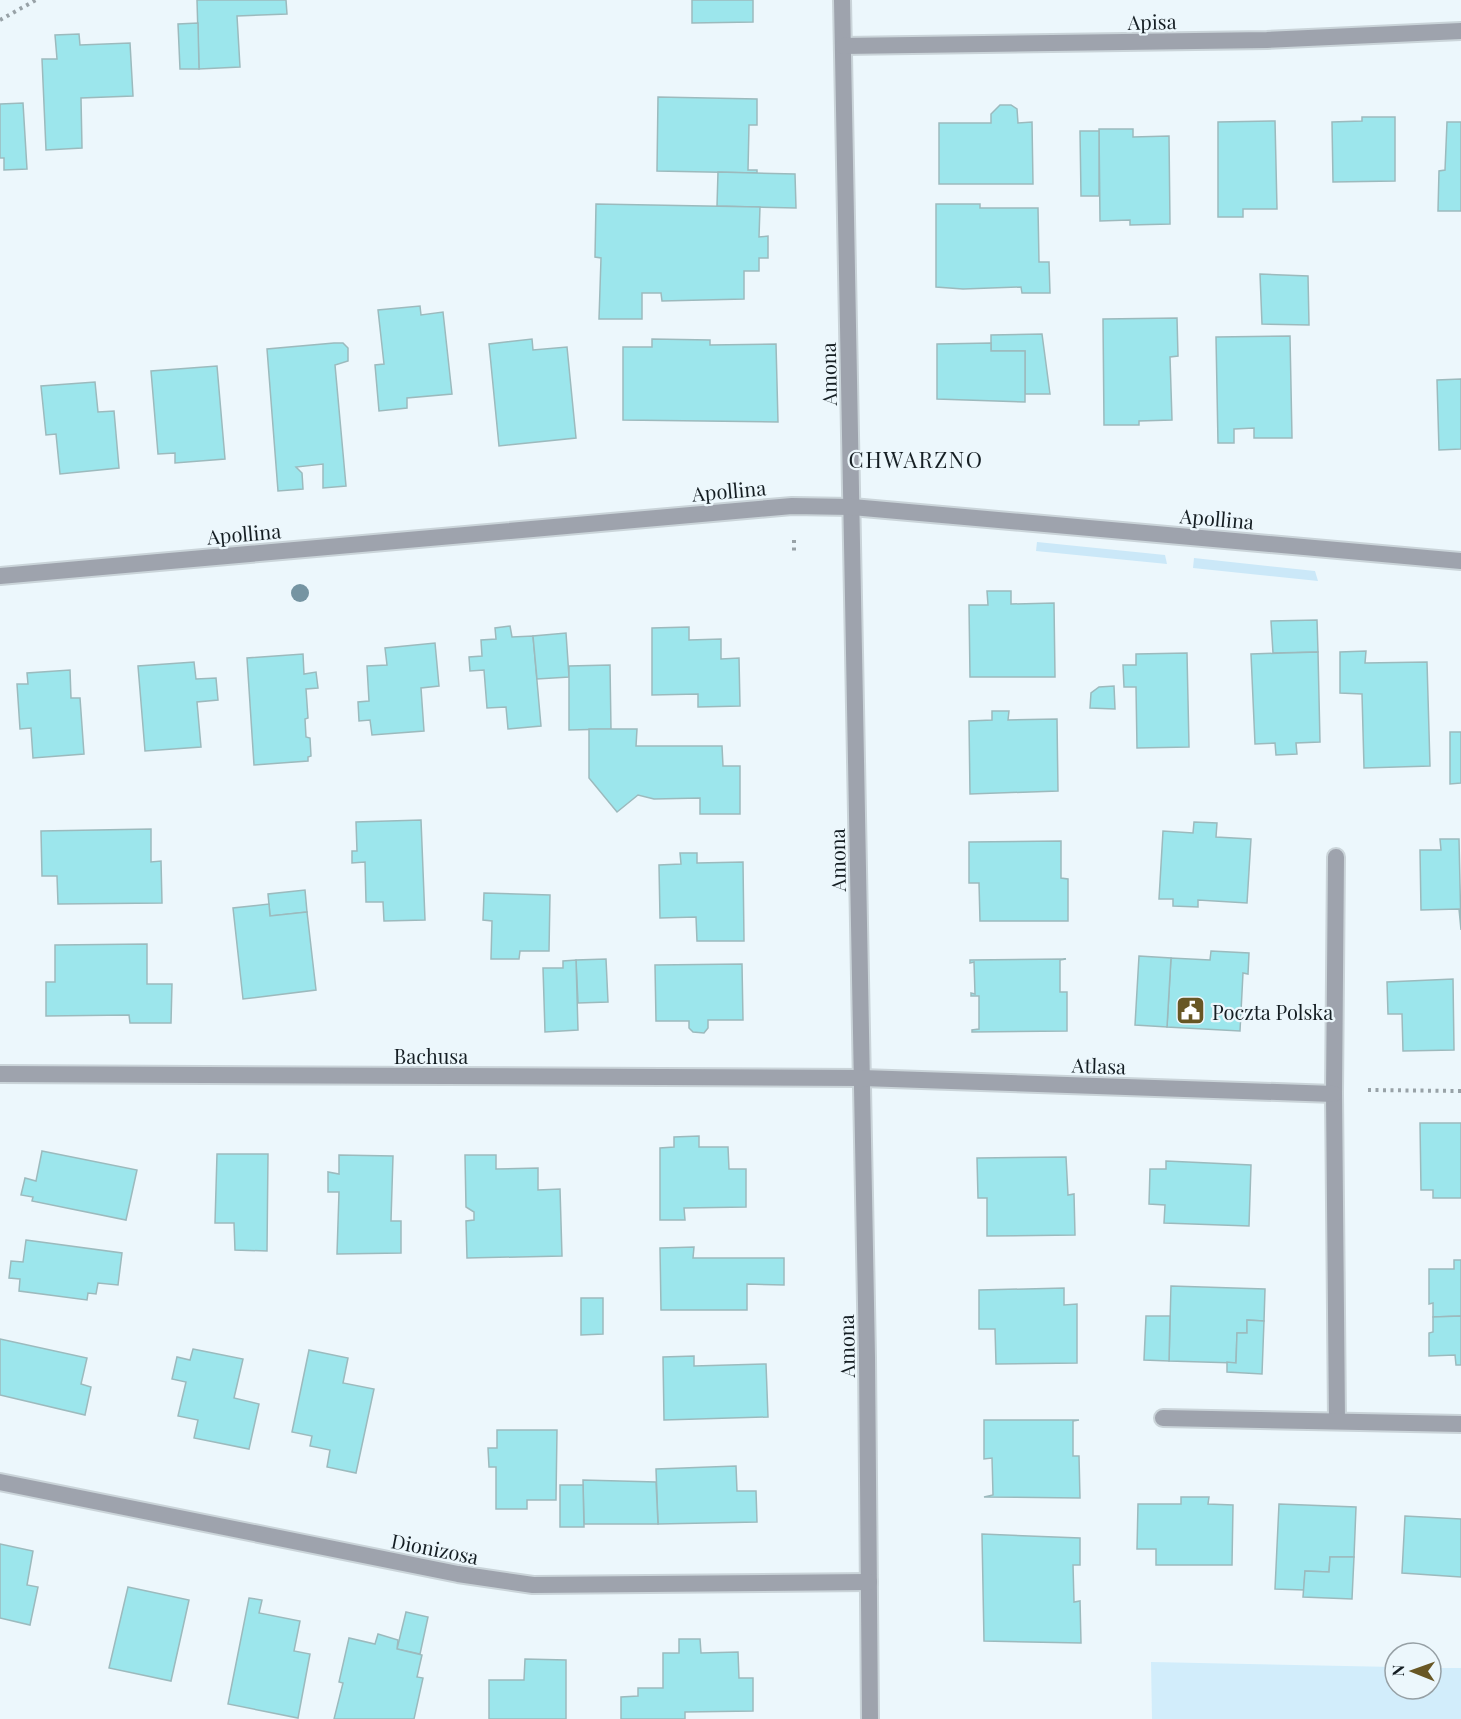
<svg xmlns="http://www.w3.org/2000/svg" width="1461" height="1719" font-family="'Playfair Display',serif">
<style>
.built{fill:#d2edfb}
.green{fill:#cbe8f8}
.building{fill:#9ce6ec;stroke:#9cbabd;stroke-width:1.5}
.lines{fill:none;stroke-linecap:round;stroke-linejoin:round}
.minor-casing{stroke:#cad4d9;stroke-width:20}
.path{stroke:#98a2a7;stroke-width:4;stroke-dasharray:3 4.5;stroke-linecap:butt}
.minor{stroke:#9ea3ad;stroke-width:16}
.tree{fill:#7594a2}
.labels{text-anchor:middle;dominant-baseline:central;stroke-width:4.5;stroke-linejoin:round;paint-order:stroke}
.street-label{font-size:20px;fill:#151e23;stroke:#ecf7fc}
.poi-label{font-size:20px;fill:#151e23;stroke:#ecf7fc;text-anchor:start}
.quarter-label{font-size:22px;letter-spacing:1.5px;fill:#151e23;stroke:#ecf7fc}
</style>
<rect width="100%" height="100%" fill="#ecf7fc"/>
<polygon class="built" points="1151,1662 1395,1667 1395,1689 1431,1689 1431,1668 1461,1668 1461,1719 1152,1719"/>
<g class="green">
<polygon points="1037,542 1165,555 1167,564 1036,551"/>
<polygon points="1194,558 1315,571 1318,581 1193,568"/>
</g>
<g class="building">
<polygon points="197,0 286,0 287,14 237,16 240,67 199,69"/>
<polygon points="692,0 753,0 753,22 692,23"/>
<polygon points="198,23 199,69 180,69 178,24"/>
<polygon points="79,34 80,45 130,43 133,96 81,98 82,148 46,150 42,59 57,59 55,35"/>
<polygon points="658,97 757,99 757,125 749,125 748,170 757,170 757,173 657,171"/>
<polygon points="23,103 27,169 4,170 4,158 0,158 0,104"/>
<polygon points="1000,105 1011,105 1017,109 1018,123 1032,122 1033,184 939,184 939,123 991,123 991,114"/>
<polygon points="1362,117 1395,117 1395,181 1333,182 1332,122 1362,121"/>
<polygon points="1275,121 1277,209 1243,209 1243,217 1218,217 1218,122"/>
<polygon points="1447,122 1461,122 1461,211 1438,211 1439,171 1445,170"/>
<polygon points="1099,129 1133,129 1133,137 1169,136 1170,224 1130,225 1130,220 1100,221"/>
<polygon points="1080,131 1099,131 1099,196 1081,196"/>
<polygon points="718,172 795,174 796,208 717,206"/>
<polygon points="596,204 760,207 759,237 768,236 768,258 759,258 759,271 744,271 744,299 662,301 661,293 642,293 642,319 599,319 601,258 595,257"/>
<polygon points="936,204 980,204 980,208 1038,208 1039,262 1049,262 1050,293 1022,293 1021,287 963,289 936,287"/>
<polygon points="1260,274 1308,276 1309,325 1262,324"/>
<polygon points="420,306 421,315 443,312 452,394 407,398 407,408 379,411 375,365 384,364 378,310"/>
<polygon points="1177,318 1178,356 1170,357 1172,420 1139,421 1139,425 1104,425 1103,319"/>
<polygon points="1042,334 1050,394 1025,394 1025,351 991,351 991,335"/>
<polygon points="1290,336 1292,438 1254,438 1254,428 1234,429 1234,443 1218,443 1216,337"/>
<polygon points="532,339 533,350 567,347 576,438 499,446 489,344"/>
<polygon points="652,339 710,340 710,345 776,344 778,422 623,420 623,347 652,347"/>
<polygon points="334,343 343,343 348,348 348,361 335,365 346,486 323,488 323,464 296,467 302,473 303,489 278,491 267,349"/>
<polygon points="991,343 991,351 1025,351 1025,402 937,399 937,344"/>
<polygon points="217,366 225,459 175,463 175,453 158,454 151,371"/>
<polygon points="1461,379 1461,449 1439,450 1437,380"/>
<polygon points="95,382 98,412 114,411 119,468 60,474 56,434 46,435 41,386"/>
<polygon points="987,591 1011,591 1011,604 1054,603 1055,677 970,677 969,605 988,605"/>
<polygon points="1317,620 1318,652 1273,653 1271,621"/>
<polygon points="510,626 512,637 533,636 541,726 508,729 506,707 487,708 484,670 470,671 469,657 482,656 481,640 496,639 495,628"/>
<polygon points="689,627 689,640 721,639 721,659 739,658 740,706 698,707 698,694 652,695 652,628"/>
<polygon points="566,633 569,677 537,679 533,636"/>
<polygon points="435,643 439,686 421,688 424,731 372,735 370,720 359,721 358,702 369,701 367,666 387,665 385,648"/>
<polygon points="1366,651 1365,663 1427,662 1430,766 1364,768 1362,694 1340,693 1340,652"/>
<polygon points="1318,652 1320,742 1296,743 1297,754 1276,755 1275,743 1255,744 1251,654"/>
<polygon points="1187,653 1189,747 1137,748 1136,687 1124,687 1123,665 1136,665 1136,654"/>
<polygon points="303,654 304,674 316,672 318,688 306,689 308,718 305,719 306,737 310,738 311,756 308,757 308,761 254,765 247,658"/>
<polygon points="194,662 196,679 216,678 218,700 197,702 201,747 145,751 138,666"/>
<polygon points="610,665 611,729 569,730 569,666"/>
<polygon points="70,670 71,698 80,698 84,754 33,758 31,728 20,729 17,684 28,684 27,673"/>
<polygon points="1114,686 1115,709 1090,708 1091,693 1099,687"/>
<polygon points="992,711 1009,711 1008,720 1057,719 1058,791 970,794 969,721 992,720"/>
<polygon points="589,729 637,729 636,746 722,746 723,766 740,766 740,814 700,814 700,798 654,799 638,795 617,812 589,778"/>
<polygon points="1450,732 1461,732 1461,783 1450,784"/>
<polygon points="421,820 425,920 384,921 383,902 366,902 365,862 352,863 352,851 357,851 356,822"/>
<polygon points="1194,822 1217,823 1216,837 1251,839 1247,903 1198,900 1198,907 1173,906 1173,899 1159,899 1163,831 1193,833"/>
<polygon points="151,829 151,862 161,861 162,903 58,904 57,876 42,876 41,831"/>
<polygon points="1440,839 1459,839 1461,930 1459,909 1421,910 1420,850 1441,850"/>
<polygon points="1061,841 1061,878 1068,879 1068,921 980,921 979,883 969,883 969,842"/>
<polygon points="680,853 697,853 697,863 743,862 744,941 697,941 696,917 660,918 659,865 681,864"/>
<polygon points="305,890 307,912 270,916 268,894"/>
<polygon points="484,893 550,895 549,951 520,951 519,959 491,959 492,921 483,920"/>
<polygon points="269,904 270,916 307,912 316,990 243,999 233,908"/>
<polygon points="147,944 147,984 172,984 171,1023 130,1023 129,1015 46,1016 46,982 55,982 55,945"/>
<polygon points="1211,951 1249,953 1248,974 1243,973 1240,1031 1167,1027 1171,958 1210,960"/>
<polygon points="1139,956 1171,958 1167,1027 1135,1025"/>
<polygon points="606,959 608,1002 578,1003 576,960"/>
<polygon points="1066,959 1060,960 1060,992 1067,992 1067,1031 972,1032 972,1030 979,1029 979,996 971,996 971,993 975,994 974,962 970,963 970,960"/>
<polygon points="576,960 578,1030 545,1032 543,968 563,968 563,961"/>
<polygon points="742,964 743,1020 708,1020 708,1028 704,1033 693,1032 689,1028 689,1021 656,1021 655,965"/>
<polygon points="1453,979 1454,1050 1403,1051 1402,1014 1388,1014 1387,982"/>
<polygon points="1420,1123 1461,1123 1461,1198 1433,1198 1433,1190 1421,1190"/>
<polygon points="699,1136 699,1147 728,1147 729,1169 746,1169 746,1207 684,1208 685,1220 660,1220 660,1148 674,1147 674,1137"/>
<polygon points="42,1151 137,1170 126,1220 32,1201 33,1197 21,1195 25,1178 36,1181"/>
<polygon points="217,1154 268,1154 267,1251 235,1250 234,1223 215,1223"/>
<polygon points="339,1155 393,1156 391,1221 401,1221 401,1253 337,1254 339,1192 328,1192 328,1172 339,1174"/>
<polygon points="465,1155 496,1155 496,1169 538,1168 538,1190 560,1189 562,1256 467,1258 466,1221 474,1220 474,1212 466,1207"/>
<polygon points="1066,1157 1068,1195 1074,1194 1075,1235 987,1236 987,1198 978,1198 977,1158"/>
<polygon points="1166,1161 1251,1165 1249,1226 1164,1223 1165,1205 1149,1204 1150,1169 1166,1169"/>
<polygon points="26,1240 122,1253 118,1285 98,1283 96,1294 88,1293 87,1300 19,1291 20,1279 9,1278 11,1261 23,1262"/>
<polygon points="694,1247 693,1258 784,1258 784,1285 747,1284 747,1310 661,1310 660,1248"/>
<polygon points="1454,1260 1461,1260 1461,1316 1433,1317 1433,1303 1429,1304 1429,1269 1454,1269"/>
<polygon points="1171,1286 1265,1289 1264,1321 1247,1320 1247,1333 1237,1333 1236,1363 1169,1361"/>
<polygon points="1064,1288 1064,1305 1077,1304 1077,1363 996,1364 995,1329 979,1329 979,1290"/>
<polygon points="581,1298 603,1298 603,1334 581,1335"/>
<polygon points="1146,1316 1170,1316 1169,1361 1144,1360"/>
<polygon points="1461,1316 1461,1365 1456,1365 1455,1355 1429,1356 1429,1333 1433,1332 1433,1317"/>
<polygon points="1247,1320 1264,1321 1262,1374 1227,1372 1227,1362 1236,1363 1237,1333 1247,1333"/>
<polygon points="0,1339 87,1358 81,1384 91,1387 85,1415 0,1395"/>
<polygon points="193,1349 243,1359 234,1398 259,1404 249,1449 194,1438 198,1420 178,1416 186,1382 172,1379 177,1357 190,1360"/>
<polygon points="309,1350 348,1358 343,1383 374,1389 356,1473 327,1467 330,1450 310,1446 312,1436 292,1432"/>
<polygon points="694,1356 694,1366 766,1364 768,1417 664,1420 663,1357"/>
<polygon points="984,1420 1079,1420 1073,1421 1073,1456 1079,1456 1080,1498 984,1497 993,1495 992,1458 984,1459"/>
<polygon points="497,1430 557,1430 556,1500 527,1500 527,1509 496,1509 496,1467 489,1467 488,1448 497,1448"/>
<polygon points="736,1466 737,1491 756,1491 757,1522 658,1524 656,1469"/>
<polygon points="583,1480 656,1482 658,1524 584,1524"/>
<polygon points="560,1485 583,1485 584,1527 560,1527"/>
<polygon points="1181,1497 1209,1497 1208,1504 1233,1505 1232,1565 1156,1565 1156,1549 1137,1549 1138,1504 1181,1504"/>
<polygon points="1279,1504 1356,1507 1354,1557 1330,1557 1329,1572 1305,1571 1304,1590 1275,1589"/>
<polygon points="1405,1516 1461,1519 1461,1577 1402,1573"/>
<polygon points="982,1534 1080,1538 1080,1565 1073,1565 1074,1602 1080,1601 1081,1643 984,1641"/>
<polygon points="0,1544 33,1551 27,1585 38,1587 30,1625 0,1618"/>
<polygon points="1330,1557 1354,1557 1352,1599 1303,1597 1305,1571 1329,1572"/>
<polygon points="128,1587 189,1600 171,1681 109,1668"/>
<polygon points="249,1598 262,1600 259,1613 300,1621 294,1651 310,1654 298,1718 228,1704"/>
<polygon points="406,1612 428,1617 420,1654 397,1649"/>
<polygon points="378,1634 398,1640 397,1649 422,1655 417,1677 423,1678 414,1719 334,1719 343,1683 339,1682 349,1638 375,1644"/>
<polygon points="679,1639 700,1639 701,1653 738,1652 739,1678 753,1678 753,1711 685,1712 685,1719 621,1719 621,1697 638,1696 638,1688 663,1688 663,1653 679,1653"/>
<polygon points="525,1659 566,1660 566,1719 489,1719 489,1680 524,1680"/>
</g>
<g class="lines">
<defs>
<g id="minor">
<polyline points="842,0 867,1358 870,1719"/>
<polyline points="843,46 1267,40 1461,31"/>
<polyline points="0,576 792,506 852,507 1461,561"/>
<polyline points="1336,857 1334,1094 1337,1421"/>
<polyline points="0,1074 862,1078 1334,1094"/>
<polyline points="1163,1418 1461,1424"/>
<polyline points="0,1482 458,1574 533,1585 869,1582"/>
</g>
</defs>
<use href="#minor" class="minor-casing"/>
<g class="path">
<polyline points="0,20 36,0"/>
<polyline points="794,540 794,551"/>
<polyline points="1368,1090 1461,1091"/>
</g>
<use href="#minor" class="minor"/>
</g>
<circle class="tree" cx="300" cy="593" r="9"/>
<defs>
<symbol id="civic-square" viewBox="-11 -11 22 22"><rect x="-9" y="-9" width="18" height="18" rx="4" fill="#685725" stroke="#ecf7fc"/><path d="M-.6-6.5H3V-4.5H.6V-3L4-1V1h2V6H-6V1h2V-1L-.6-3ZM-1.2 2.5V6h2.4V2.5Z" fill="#fff"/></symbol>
</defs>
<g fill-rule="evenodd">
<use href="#civic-square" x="1174" y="994" width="33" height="33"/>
</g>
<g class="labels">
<g class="street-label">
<text transform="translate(1152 21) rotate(-1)">Apisa</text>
<text transform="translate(828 374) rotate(-91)">Amona</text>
<text transform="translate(729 490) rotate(-5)">Apollina</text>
<text transform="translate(1217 518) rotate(5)">Apollina</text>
<text transform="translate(244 533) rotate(-5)">Apollina</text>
<text transform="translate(837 860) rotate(-91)">Amona</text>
<text x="431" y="1055">Bachusa</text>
<text transform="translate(1099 1065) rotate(2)">Atlasa</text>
<text transform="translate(846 1346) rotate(-91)">Amona</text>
<text transform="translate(435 1548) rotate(11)">Dionizosa</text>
</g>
<g class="poi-label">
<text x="1212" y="1011">Poczta Polska</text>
</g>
<g class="quarter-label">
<text x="916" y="459">CHWARZNO</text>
</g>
</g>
<g transform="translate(1413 1671) rotate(271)"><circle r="28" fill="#ecf7fc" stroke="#96a0a5" stroke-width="1.5"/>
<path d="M0-4.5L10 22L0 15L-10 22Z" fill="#685725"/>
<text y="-9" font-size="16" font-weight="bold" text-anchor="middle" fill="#151e23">N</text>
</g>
</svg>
